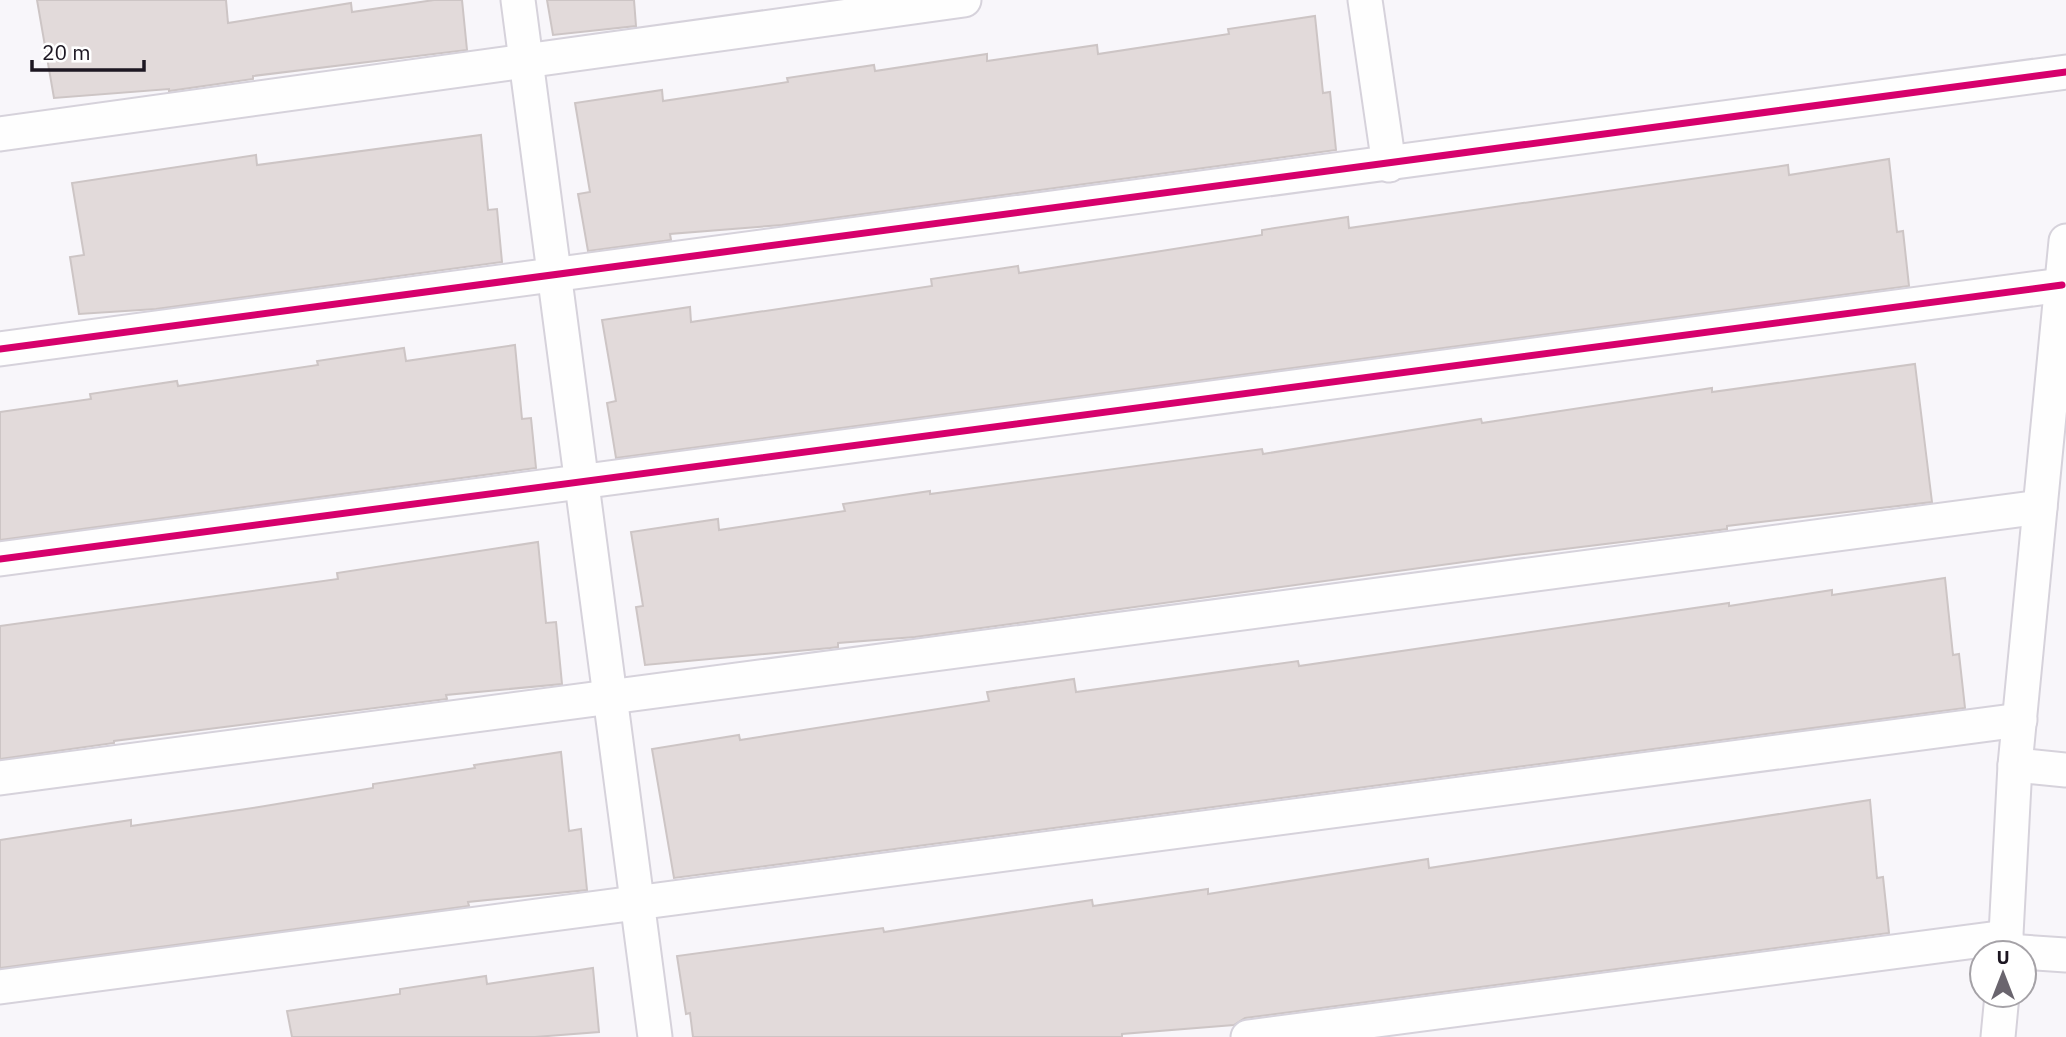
<svg xmlns="http://www.w3.org/2000/svg" width="2066" height="1037" font-family="'IBM Plex Sans',sans-serif">
<style>
.building{fill:#e2dada;stroke:#cdc5c5;stroke-width:2}
.lines{fill:none;stroke-linecap:round;stroke-linejoin:round}
.street-casing{stroke:#d6d2db;stroke-width:37}
.street{stroke:#fefefe;stroke-width:33}
.cycleway-casing{stroke:#fff;stroke-width:11}
.cycleway{stroke:#d6006c;stroke-width:7}
</style>
<rect width="100%" height="100%" fill="#f8f6fa"/>
<g class="building">
<polygon points="37,0 226,0 228,23 351,3 352,12 434,0 462,0 467,50 253,76 253,79 169,91 169,89 54,98"/>
<polygon points="547,0 634,0 636,26 553,35"/>
<polygon points="1315,16 1323,93 1330,92 1336,150 782,225 670,234 671,240 588,251 578,194 590,192 575,103 662,90 663,101 788,82 787,78 874,65 875,71 987,54 987,61 1097,45 1098,54 1229,34 1228,29"/>
<polygon points="481,135 488,210 497,209 502,262 156,309 79,314 70,257 84,255 72,183 256,155 257,165"/>
<polygon points="1889,159 1897,232 1903,231 1909,286 616,458 607,403 616,401 602,320 690,307 691,322 932,286 931,279 1018,266 1019,273 1155,252 1262,235 1262,230 1348,217 1349,228 1788,165 1789,175"/>
<polygon points="515,345 522,419 531,418 536,468 0,540 0,412 91,399 90,394 177,381 178,386 318,365 317,361 404,348 406,361"/>
<polygon points="1915,364 1932,502 1727,526 1727,529 1515,555 915,637 838,643 838,647 830,648 645,665 636,607 643,606 631,532 718,519 719,530 845,511 843,504 930,491 930,494 1262,449 1263,454 1481,419 1482,423 1712,388 1712,392"/>
<polygon points="538,542 546,623 556,622 562,684 446,695 447,699 114,741 114,743 0,759 0,626 338,579 337,573"/>
<polygon points="1945,578 1953,655 1959,654 1965,708 674,878 652,749 739,735 740,740 989,701 987,692 1074,679 1076,692 1298,661 1299,666 1729,603 1729,606 1832,590 1832,595"/>
<polygon points="561,752 569,831 581,829 587,890 468,902 469,906 0,968 0,840 131,820 131,826 259,807 373,788 373,784 475,768 474,765"/>
<polygon points="1870,800 1877,878 1883,877 1889,933 1245,1018 1234,1025 1122,1034 1122,1037 693,1037 690,1013 686,1014 677,956 883,928 884,932 1092,900 1093,906 1208,889 1208,894 1428,859 1429,868"/>
<polygon points="593,968 599,1032 535,1037 292,1037 287,1011 400,994 400,989 486,976 487,984"/>
</g>
<g class="lines">
<defs>
<g id="street">
<polyline points="518,0 655,1037"/>
<polyline points="1365,0 1389,165"/>
<polyline points="0,134 964,0"/>
<polyline points="0,349 2066,72"/>
<polyline points="0,559 2062,285"/>
<polyline points="2015,765 2066,770"/>
<polyline points="0,778 2040,507"/>
<polyline points="2006,951 2066,955"/>
<polyline points="2005,953 2015,765 2066,241"/>
<polyline points="0,987 2020,720"/>
<polyline points="1248,1037 2006,937"/>
<polyline points="1998,1037 2002,995"/>
</g>
</defs>
<use href="#street" class="street-casing"/>
<use href="#street" class="street"/>
<defs>
<g id="cycleway">
<polyline points="0,349 2066,72"/>
<polyline points="0,559 2062,285"/>
</g>
</defs>
<use href="#cycleway" class="cycleway-casing"/>
<use href="#cycleway" class="cycleway"/>
</g>
<g transform="translate(2003 974)"><circle r="33" fill="#ffffff" stroke="#a5a2a7" stroke-width="2"/>
<path d="M0-5L12 26L0 18L-12 26Z" fill="#6a656e"/>
<text y="-10" font-size="19" font-weight="bold" text-anchor="middle" fill="#1d1722">U</text>
</g>
<path d="M32 60v10h112v-10" fill="none" stroke="#1d1722" stroke-width="3.5"/>
<text x="42" y="60" font-size="21" fill="#1d1722" stroke="#ffffff" stroke-width="5" paint-order="stroke">20 m</text>
</svg>
